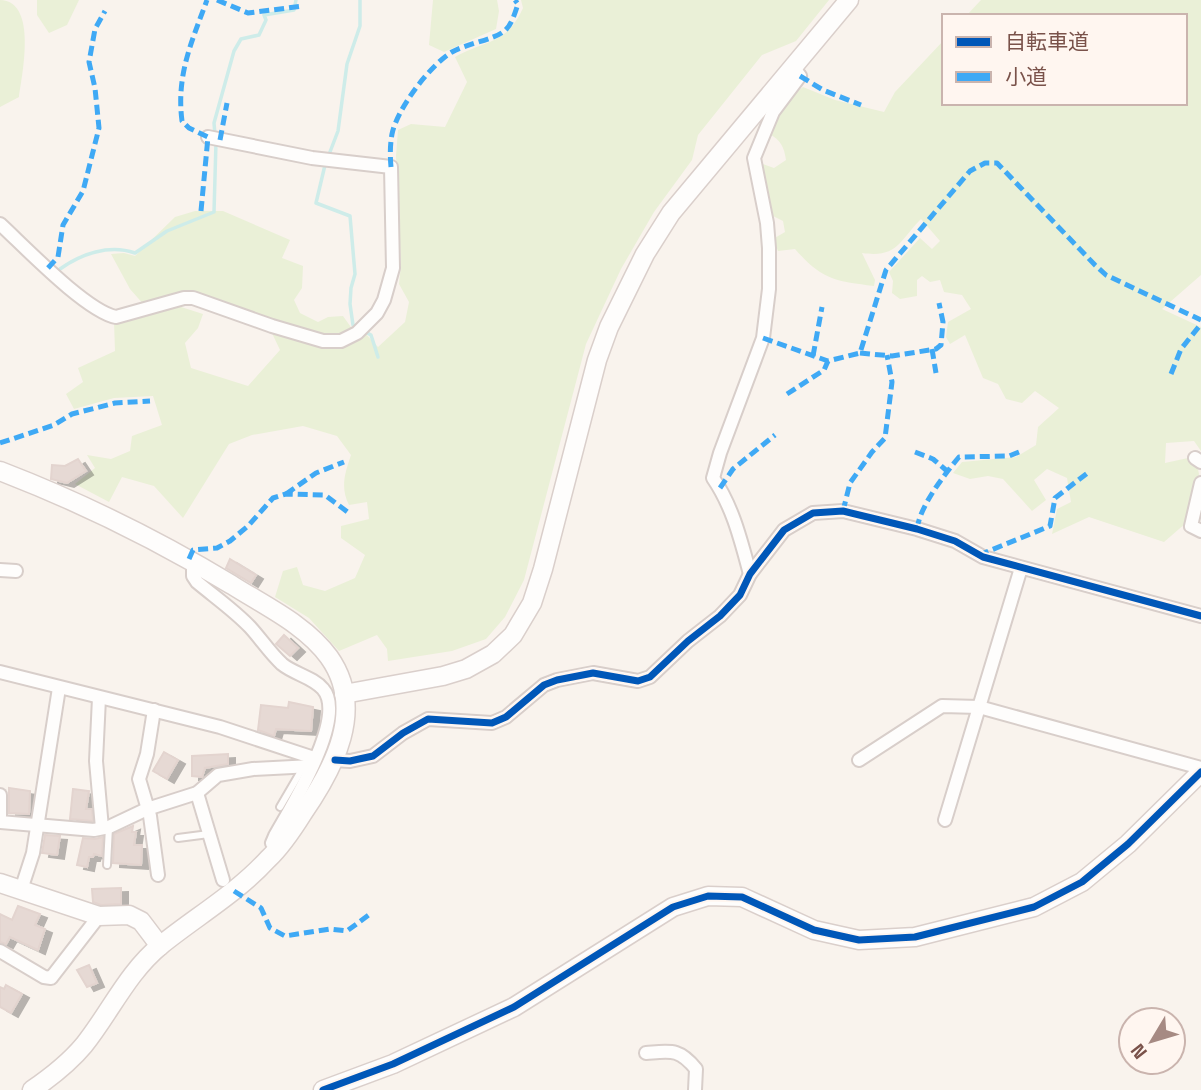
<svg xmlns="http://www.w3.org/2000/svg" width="1201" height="1090" font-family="'Space Grotesk','Noto Sans JP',sans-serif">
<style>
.green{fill:#eaf0d7}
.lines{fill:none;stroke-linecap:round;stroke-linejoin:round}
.stream{stroke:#ceece9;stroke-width:3.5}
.building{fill:#e6d9d4;stroke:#e3d4cf;stroke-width:2;filter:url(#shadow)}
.lane-casing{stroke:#d8ceca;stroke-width:10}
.street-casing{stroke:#d8ceca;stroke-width:16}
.secondary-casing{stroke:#dacfcb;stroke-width:21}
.lane{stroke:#fefdfc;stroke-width:6}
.street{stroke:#fefdfc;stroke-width:12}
.secondary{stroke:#fefdfc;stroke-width:18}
.quiet{stroke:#3fa9f5;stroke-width:5;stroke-dasharray:10 5;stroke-linecap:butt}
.cycleway-casing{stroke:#fff6f0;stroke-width:11}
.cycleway{stroke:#0057b8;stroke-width:7}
</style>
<defs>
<filter id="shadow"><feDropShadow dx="7" dy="4" stdDeviation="0" flood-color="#0004"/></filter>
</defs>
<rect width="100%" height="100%" fill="#f9f3ed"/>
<g class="green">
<path d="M0,0C38,1 22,75 19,97L0,107Z"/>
<polygon points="37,0 79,0 67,25 49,33 37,15"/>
<polygon points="433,0 497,0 499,11 496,29 444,52 429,45"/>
<path d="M521,0H829L796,41L762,55L698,135L692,160L654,212L621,269L586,344L524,580L505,617L486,639L452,651L388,661L387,649L377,635L339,651L309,618L275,597L283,571L297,567L303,585L325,591L355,578L365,555L341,538V526L369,519L367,502L349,505C340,487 345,473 351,455L337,436L303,426L252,435L229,444L183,518L154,486L122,477L109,502L75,484L95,468L87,455L111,459L130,451L132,436L162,425L153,396L114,398L74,409L66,394L83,382L78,368L115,351L114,322L178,306L203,314L198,328L185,343L191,368L248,386L280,350L271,331L330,346L365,333L378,347L405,322L409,302L399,284L401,264L396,156L398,130L411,124L445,127L467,82L455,57C488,39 506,45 523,8Z"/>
<path d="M981,0H1201V275L1162,309L1201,327V451L1194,441L1166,443L1165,463L1188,458L1197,465L1199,474L1186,523L1164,542L1089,517L1052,534L1057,509L1071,502L1067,478L1047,469L1034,480L1046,500L1032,511L1003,479L988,476L970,479L953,473L962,462L1016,457L1036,445L1038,427L1059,408L1035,391L1022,403L1006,399L998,384L983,378L965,335L950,344L946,337L948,322L971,309L962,295L944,292L940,280L930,282L922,276L917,280V296L900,299L892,293L893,281L889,272L920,238L932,249L940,241L921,219C899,241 898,258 862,253L875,280L874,286C835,281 822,280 795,249L778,251L773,239L785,232L783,221L769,214L760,163L774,168L786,160C784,147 781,140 769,134C776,115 785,99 803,87L835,100L884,112L895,92L944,40V103H1185V16H966Z"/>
<polygon points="195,211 223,211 290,240 282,258 303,266 302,288 294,300 300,313 318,322 328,317 343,316 353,330 338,338 320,337 214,302 145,306 130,289 111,254 124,253 135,256 175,217"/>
</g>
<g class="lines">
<g class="stream">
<polyline points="360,0 360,26 347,64 338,131 325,165 316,203 350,216 355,274 351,288 350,304 353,325 371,335 378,357"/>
<polyline points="215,135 214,123 234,51 241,39 259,35 266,20 264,15 294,10 296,0"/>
<path d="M60,269C81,254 109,244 135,253L167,231L214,212L216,142"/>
</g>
</g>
<g class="building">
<polygon points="78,459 86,471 67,483 51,479 52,465 65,466"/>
<polygon points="230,559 256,575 251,583 226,568"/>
<polygon points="284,635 298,648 290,656 276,644"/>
<polygon points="289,702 313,707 311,731 276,729 274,736 258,730 261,705 288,708"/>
<polygon points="164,752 178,760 167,779 153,771"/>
<polygon points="228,754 228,764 205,768 202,777 192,776 192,756"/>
<polygon points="9,788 30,791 29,814 9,813"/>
<polygon points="73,789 89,791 86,809 92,809 93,821 70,819"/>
<polygon points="133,826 132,832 136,832 134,845 142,845 141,865 113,863 114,834"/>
<polygon points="45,835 60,836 57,855 42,853"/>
<polygon points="103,837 102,856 94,854 93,857 89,857 87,867 77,865 83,838 95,839"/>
<polygon points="121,888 121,904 101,905 93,902 92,889"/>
<polygon points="18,906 40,914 35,925 45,929 38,950 10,937 6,944 0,942 0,914 12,920"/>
<polygon points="89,965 97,983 87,987 77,970"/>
<polygon points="6,985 22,994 11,1013 0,1007 0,987 4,989"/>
</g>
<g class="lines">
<defs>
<g id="lane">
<polyline points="280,807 304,766"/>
<polyline points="178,838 209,834"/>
<polyline points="107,865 109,827"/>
</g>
<g id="street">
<path d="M0,224C25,247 86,311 116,317L184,298H193L272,326L323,341H341L357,333L377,313L384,300L393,268L391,167L312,158L208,137"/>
<polyline points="1195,458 1201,462"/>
<polyline points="1201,483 1191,526 1201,531"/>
<path d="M193,561V576L197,582C215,597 235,611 250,627C261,639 270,653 282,664C294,674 313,677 323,689C348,717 290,809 275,836L272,843L278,848"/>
<polyline points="0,570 16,571"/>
<path d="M750,574C741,541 733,507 713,478L720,453L763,338L769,289V248L767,223L754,158L773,112L800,76L793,67"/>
<polyline points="0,672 220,727 314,758"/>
<polyline points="99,698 96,761 102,828"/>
<polyline points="154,710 147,754 139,779 150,816 158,875"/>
<polyline points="335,760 350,761 373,756 403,733 428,719 492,723 506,717 544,685 557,680 593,673 638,681 650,677 688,641 720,616 740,595 750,574 784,530 813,513 843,511 917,529 955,541 983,557 1201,616"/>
<polyline points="859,760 942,706 979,707 1201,768"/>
<polyline points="197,793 223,880"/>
<polyline points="0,795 0,816"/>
<polyline points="945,820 1021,568"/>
<polyline points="0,822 94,830 109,827 147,809 197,793 218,775 253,769 312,766"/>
<polyline points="21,890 33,853 59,688"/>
<polyline points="0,951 44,977 51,978 99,916"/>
<path d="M646,1053C671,1051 679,1048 696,1069L695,1090"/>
</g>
<g id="secondary">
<path d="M0,471C83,503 156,539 232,585C265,606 306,625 329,657C366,709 334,768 303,813C293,829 282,846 268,859C237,893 197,916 161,945C127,973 111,1011 84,1045C69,1063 51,1077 32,1090"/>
<polyline points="344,694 443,676 466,669 493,654 513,635 532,603 543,569 597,360 609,327 645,254 671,213 849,0"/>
<polyline points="0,883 99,916 129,915 141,921 160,946"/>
<polyline points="323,1090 393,1064 514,1007 673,907 708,896 742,897 814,930 859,940 915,937 1034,907 1082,882 1128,844 1201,772"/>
</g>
</defs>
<use href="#lane" class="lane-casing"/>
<use href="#street" class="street-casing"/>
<use href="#secondary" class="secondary-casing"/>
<use href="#lane" class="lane"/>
<use href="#street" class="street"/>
<use href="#secondary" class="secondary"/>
<g class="quiet">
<polyline points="217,0 248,13 303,6"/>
<polyline points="800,76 823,90 861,105"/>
<polyline points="220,140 227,103"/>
<path d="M391,167C390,156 390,145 392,134C397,109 430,65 452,52C466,44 492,40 503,32C511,27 515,13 518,4L515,0"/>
<path d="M201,211L208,137L189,128L182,121C176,75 192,41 207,0"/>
<polyline points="48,268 58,257 63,225 83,191 99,128 95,88 89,62 95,29 105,11"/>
<polyline points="763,338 828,361 860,353 886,270 970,171 985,163 997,163 1095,265 1106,275 1201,320"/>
<polyline points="932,349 936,373"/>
<polyline points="860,353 892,356 936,349 941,345 943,322 939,303"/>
<polyline points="813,356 822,307"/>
<polyline points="1171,374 1181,349 1201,324"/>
<polyline points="787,394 824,370 828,361"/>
<polyline points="0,443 54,425 72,414 115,403 150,401"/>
<polyline points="915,452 933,459 947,471"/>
<polyline points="720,488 733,469 775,435"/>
<polyline points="286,494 316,473 344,462"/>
<polyline points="843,511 850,483 872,452 885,438 892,382 887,355"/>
<path d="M917,529C920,506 944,475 959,457L1009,456L1019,452"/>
<polyline points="979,555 1050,526 1055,498 1090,471"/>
<polyline points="189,559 193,550 217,548 230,541 248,526 273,498 286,494 325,495 349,513"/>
<polyline points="234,891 261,908 270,928 285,936 330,929 347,931 370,914"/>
</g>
<defs>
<g id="cycleway">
<polyline points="335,760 350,761 373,756 403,733 428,719 492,723 506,717 544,685 557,680 593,673 638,681 650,677 688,641 720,616 740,595 750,574 784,530 813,513 843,511 917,529 955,541 983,557 1201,616"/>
<polyline points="323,1090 393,1064 514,1007 673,907 708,896 742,897 814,930 859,940 915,937 1034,907 1082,882 1128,844 1201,772"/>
</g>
</defs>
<use href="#cycleway" class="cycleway-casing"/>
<use href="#cycleway" class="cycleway"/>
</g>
<rect x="942" y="14" width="245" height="91" fill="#fff6f0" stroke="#cab4ae" stroke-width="2"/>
<rect x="956" y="37" width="35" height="10" fill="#0057b8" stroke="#cab4ae" stroke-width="2"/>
<text x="1005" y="49" font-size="21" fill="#7a524a">自転車道</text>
<rect x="956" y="72" width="35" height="10" fill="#3fa9f5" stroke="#cab4ae" stroke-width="2"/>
<text x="1005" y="84" font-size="21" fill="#7a524a">小道</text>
<g transform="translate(1152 1041) rotate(232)"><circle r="33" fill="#fff6f0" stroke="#cab4ae" stroke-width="2"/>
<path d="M0-5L12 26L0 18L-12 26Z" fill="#a68a83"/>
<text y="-10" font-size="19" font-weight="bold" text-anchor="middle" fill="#7a524a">N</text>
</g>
</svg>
